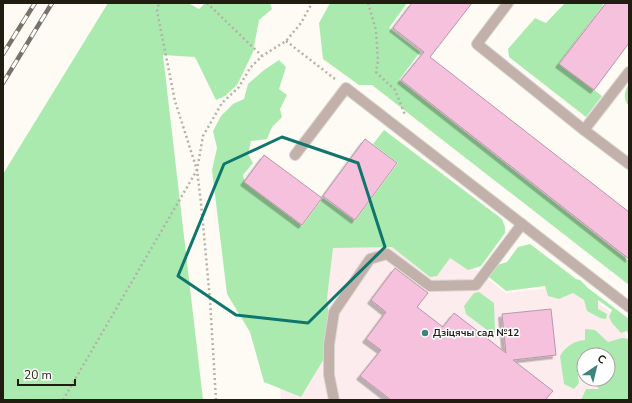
<svg xmlns="http://www.w3.org/2000/svg" width="632" height="403" font-family="'Nunito Sans',sans-serif">
<style>
.education{fill:#fdecee;fill-rule:evenodd}
.green{fill:#abeaae}
.building{fill:#f5c1dd;stroke:#b997a9;filter:url(#shadow)}
.lines{fill:none;stroke-linecap:round;stroke-linejoin:round}
.service-casing{stroke:#dad7d0;stroke-width:12}
.path{stroke:#b4b1a8;stroke-width:2.5;stroke-dasharray:2 3;stroke-linecap:butt}
.service{stroke:#c1b1aa;stroke-width:10}
.rail-casing{stroke:#777369;stroke-width:4.5}
.rail{stroke:#fff;stroke-width:3;stroke-dasharray:9;stroke-linecap:butt}
.marked{fill:none;stroke:#0f766e;stroke-width:3;stroke-linejoin:round}
.poi-dot{fill:#3e847c;stroke:#fff;stroke-width:1.5}
.labels{text-anchor:middle;dominant-baseline:central;stroke-width:3;stroke-linejoin:round;paint-order:stroke}
.poi-label{font-size:10px;font-weight:bold;fill:#211d10;stroke:#fff;text-anchor:start}
</style>
<defs>
<filter id="shadow"><feDropShadow dx="-3.5" dy="3.5" stdDeviation="0" flood-color="#0004"/></filter>
</defs>
<rect width="100%" height="100%" fill="#fdfbf4"/>
<path class="education" d="M391,203L506,293L576,285L621,321L629,346L620,400H281L265,238L366,236ZM584,355H608V379H584Z"/>
<g class="green">
<polygon points="108,3 188,3 199,9 205,3 270,3 272,9 259,20 253,52 237,85 225,96 216,100 195,57 163,55 203,400 3,400 3,174"/>
<polygon points="330,3 407,3 389,28 420,52 399,80 629,261 629,285 372,85 359,85 323,59 319,23"/>
<polygon points="565,3 604,3 559,63 602,96 586,117 509,57 508,49 535,18 546,23"/>
<polygon points="279,60 286,67 279,89 287,95 280,109 282,117 272,127 267,139 251,141 248,154 253,163 243,175 245,183 302,226 323,198 355,221 398,163 373,144 384,130 502,219 505,227 505,233 481,266 468,270 450,258 437,276 430,277 392,247 333,248 327,298 331,347 301,397 264,382 250,332 227,294 212,170 217,148 213,131 221,116 233,104 244,99 248,84 264,70"/>
<path d="M629,84V106C623,100 624,91 629,84Z"/>
<polygon points="530,244 576,279 580,280 588,288 629,319 629,338 627,331 621,333 612,323 609,317 612,310 598,300 598,309 607,314 606,319 600,318 587,311 584,300 573,293 559,299 548,296 545,286 506,291 489,277 497,265 507,262 518,247"/>
<polygon points="479,292 494,303 495,332 491,333 466,314 464,306 474,293"/>
<path d="M585,329L595,330L608,342L622,338L629,339V400H579L582,398L586,389H599L592,379H608V355H584V364L579,355L577,369L579,383L574,389L564,384L560,356C566,346 574,341 585,340Z"/>
</g>
<g class="building">
<polygon points="412,3 472,3 430,57 629,212 629,259 401,80 424,52 393,28"/>
<polygon points="606,3 629,3 629,43 594,90 559,64"/>
<polygon points="365,139 397,163 355,220 323,196"/>
<polygon points="264,155 322,198 302,225 244,182"/>
<polygon points="395,268 428,293 417,307 443,327 454,313 506,353 502,314 551,309 556,355 513,360 553,391 545,400 391,400 360,376 381,350 366,339 386,312 371,300"/>
</g>
<g class="lines">
<defs>
<g id="service">
<polyline points="508,3 477,44 584,130 629,164"/>
<polyline points="584,130 629,72"/>
<polyline points="295,155 346,88 629,307"/>
<polyline points="334,400 329,375 329,345 334,312 370,259 387,254 430,286 476,285 522,224"/>
</g>
</defs>
<use href="#service" class="service-casing"/>
<g class="path">
<polyline points="207,3 262,56"/>
<polyline points="368,3 376,30 378,61 376,72 395,90 405,115"/>
<polyline points="286,41 335,79"/>
<polyline points="63,400 197,170 175,101 157,11 159,3"/>
<polyline points="216,400 210,300 201,203 197,170 203,136 222,103 239,87 250,68 262,56 286,41 301,23 312,3"/>
</g>
<use href="#service" class="service"/>
<defs>
<g id="rail">
<polyline points="3,54 35,3"/>
<polyline points="3,83 52,3"/>
</g>
</defs>
<use href="#rail" class="rail-casing"/>
<use href="#rail" class="rail"/>
</g>
<path class="marked" d="M282,137L358,163L385,247L308,323L236,315L178,276L224,164Z"/>
<circle class="poi-dot" cx="425" cy="333" r="4"/>
<g class="labels">
<g class="poi-label">
<text x="433" y="333">Дзіцячы сад №12</text>
</g>
</g>
<rect width="632" height="403" fill="none" stroke="#211d10" stroke-width="8"/>
<g transform="translate(596 367) rotate(35)"><circle r="19" fill="#ffffff" stroke="#a6a59f"/>
<path d="M0-3L7 15L0 10L-7 15Z" fill="#3e847c"/>
<text y="-6" font-size="11" font-weight="bold" text-anchor="middle" fill="#211d10">С</text>
</g>
<path d="M18 379v6h57v-6" fill="none" stroke="#211d10" stroke-width="2"/>
<text x="24" y="379" font-size="12" fill="#211d10" stroke="#ffffff" stroke-width="3" paint-order="stroke">20 m</text>
</svg>
